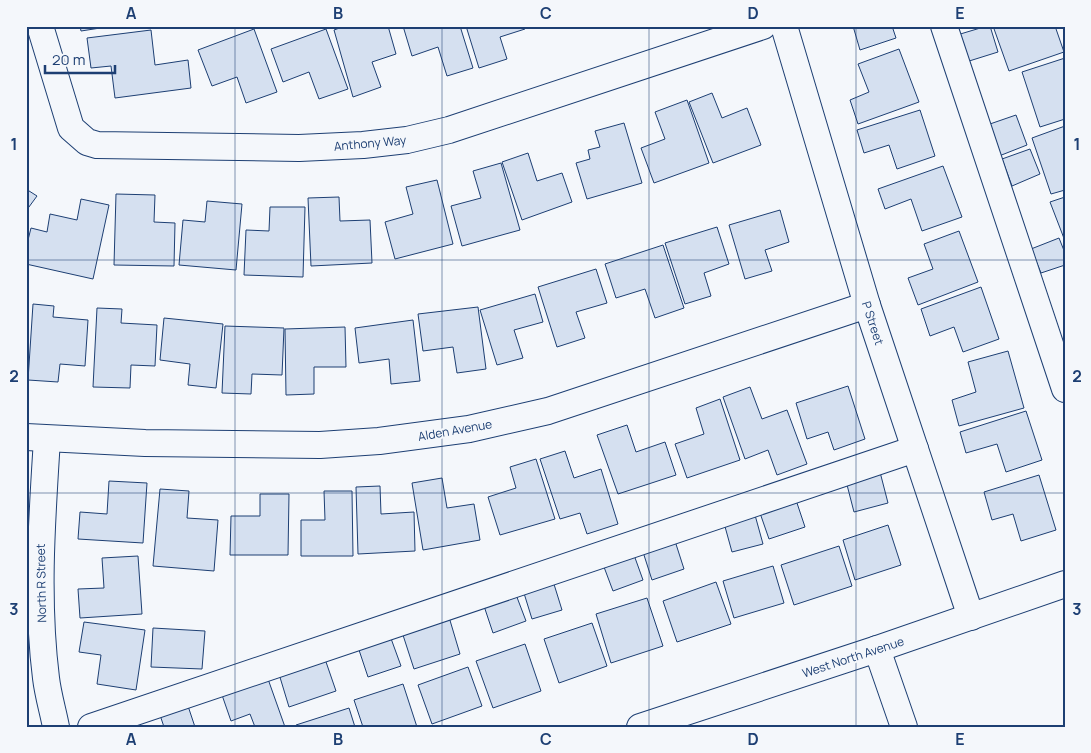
<svg xmlns="http://www.w3.org/2000/svg" width="1091" height="753" font-family="Manrope,sans-serif">
<style>
.building{fill:#d5e0f0;stroke:#1d3f73}
.lines{fill:none;stroke-linecap:round;stroke-linejoin:round}
.minor-casing{stroke:#1d3f73;stroke-width:28}
.minor{stroke:#f4f7fb;stroke-width:26}
.grid{fill:none;stroke:#1d3f73;stroke-width:1;stroke-opacity:0.55}
.labels{text-anchor:middle;dominant-baseline:central;stroke-width:4;stroke-linejoin:round;paint-order:stroke}
.street-label{font-size:12px;fill:#1d3f73;stroke:#f4f7fb}
.neatline{fill:none;stroke:#1d3f73;stroke-width:2}
.grid-label{font-size:16px;text-anchor:middle;font-weight:bold;fill:#1d3f73}
</style>
<rect width="100%" height="100%" fill="#f4f7fb"/>
<g class="building">
<polygon points="80,26 113,26 81,31"/>
<polygon points="345,26 388,26 396,54 372,62 381,87 353,97 334,30"/>
<polygon points="403,26 460,26 473,68 447,76 438,47 412,56"/>
<polygon points="466,26 524,26 525,29 500,37 507,59 479,68"/>
<polygon points="853,26 892,26 896,38 860,50"/>
<polygon points="987,26 990,26 998,52 966,62 957,35"/>
<polygon points="993,26 1055,26 1064,52 1009,71"/>
<polygon points="254,29 277,92 246,103 237,77 212,86 198,50"/>
<polygon points="326,29 348,89 319,99 309,72 283,82 271,49"/>
<polygon points="151,30 155,65 188,60 191,88 115,98 111,66 91,68 87,38"/>
<polygon points="899,49 919,102 858,124 850,100 869,92 858,64"/>
<polygon points="1065,58 1065,119 1040,127 1022,72"/>
<polygon points="712,93 722,118 747,108 761,145 713,163 689,102"/>
<polygon points="687,100 709,163 654,183 641,148 665,139 655,112"/>
<polygon points="920,110 935,156 897,169 889,145 864,153 857,130"/>
<polygon points="1016,115 1027,145 999,156 987,125"/>
<polygon points="624,123 642,183 587,199 576,163 590,159 588,150 600,147 595,131"/>
<polygon points="1065,126 1065,190 1051,194 1032,138"/>
<polygon points="1030,149 1040,174 1012,186 1002,159"/>
<polygon points="528,153 537,181 562,173 572,202 522,220 502,162"/>
<polygon points="501,163 520,230 462,246 451,206 481,198 473,171"/>
<polygon points="943,166 962,217 922,231 911,199 885,209 878,189"/>
<polygon points="437,180 453,244 395,259 385,222 413,214 406,187"/>
<polygon points="26,189 37,196 26,211"/>
<polygon points="116,194 155,195 154,222 175,223 174,266 114,265"/>
<polygon points="339,197 340,221 370,220 372,263 311,266 308,198"/>
<polygon points="1065,197 1065,241 1050,202"/>
<polygon points="81,199 109,205 93,279 26,264 26,248 31,228 47,232 50,214 77,220"/>
<polygon points="207,201 242,204 236,270 179,265 183,220 205,222"/>
<polygon points="270,207 305,207 303,277 244,275 246,230 269,231"/>
<polygon points="780,210 789,242 765,250 772,271 745,279 729,225"/>
<polygon points="717,227 729,264 704,273 711,296 685,304 665,243"/>
<polygon points="959,231 978,282 918,305 908,278 933,269 924,244"/>
<polygon points="1059,238 1065,253 1065,265 1041,273 1031,249"/>
<polygon points="663,245 684,308 655,318 645,289 616,298 605,264"/>
<polygon points="596,269 607,303 576,312 585,338 557,347 538,287"/>
<polygon points="981,287 999,339 963,352 954,327 930,336 921,309"/>
<polygon points="535,294 543,322 514,330 523,358 497,365 480,310"/>
<polygon points="33,304 54,306 53,317 88,320 85,366 60,364 58,382 28,380"/>
<polygon points="478,307 486,369 457,373 453,347 423,351 418,314"/>
<polygon points="97,308 122,309 121,323 157,325 155,366 131,365 130,388 93,387"/>
<polygon points="164,318 223,324 216,388 188,385 190,364 160,360"/>
<polygon points="413,320 420,381 391,384 389,359 359,363 355,328"/>
<polygon points="225,326 284,328 282,375 252,374 251,394 222,393"/>
<polygon points="345,327 346,367 314,367 314,394 286,395 285,329"/>
<polygon points="1008,351 1024,408 959,426 952,400 976,392 968,362"/>
<polygon points="848,386 865,439 834,450 828,432 807,439 796,403"/>
<polygon points="750,387 762,419 787,410 807,464 777,475 768,450 745,459 723,397"/>
<polygon points="720,399 740,460 687,478 675,444 704,434 696,408"/>
<polygon points="1026,411 1042,460 1006,472 997,444 966,453 960,432"/>
<polygon points="627,425 636,452 665,442 676,475 618,494 597,435"/>
<polygon points="565,451 574,478 601,469 618,524 587,534 580,513 560,519 540,459"/>
<polygon points="536,459 555,519 500,535 488,497 516,488 510,467"/>
<polygon points="880,472 888,503 854,512 846,481"/>
<polygon points="1039,475 1056,530 1021,541 1013,514 992,520 984,492"/>
<polygon points="442,478 447,508 474,504 480,540 423,550 412,483"/>
<polygon points="109,481 147,483 143,543 78,539 80,512 107,514"/>
<polygon points="380,486 381,514 414,512 415,551 358,554 356,487"/>
<polygon points="160,489 189,491 187,518 218,520 214,571 153,566"/>
<polygon points="324,491 352,491 353,556 301,556 301,520 325,520"/>
<polygon points="260,494 289,494 288,555 230,555 231,516 260,516"/>
<polygon points="796,500 805,527 769,539 760,513"/>
<polygon points="755,515 763,544 732,552 724,523"/>
<polygon points="888,525 901,565 855,580 843,540"/>
<polygon points="675,541 684,569 652,580 643,552"/>
<polygon points="839,546 852,586 794,605 781,565"/>
<polygon points="634,555 643,580 613,591 604,567"/>
<polygon points="138,556 142,614 80,618 78,589 104,588 102,558"/>
<polygon points="773,566 784,603 734,618 723,581"/>
<polygon points="553,581 562,610 532,619 523,590"/>
<polygon points="716,582 731,624 677,642 663,601"/>
<polygon points="515,592 526,621 493,633 483,603"/>
<polygon points="647,598 663,646 611,663 596,614"/>
<polygon points="449,617 460,654 414,669 402,632"/>
<polygon points="84,622 145,630 136,690 97,684 101,655 79,652"/>
<polygon points="592,623 607,666 559,683 544,639"/>
<polygon points="153,628 205,631 202,669 151,667"/>
<polygon points="389,633 401,666 368,677 357,644"/>
<polygon points="525,644 541,691 493,708 476,661"/>
<polygon points="325,659 336,691 289,707 279,674"/>
<polygon points="468,667 482,706 432,724 418,685"/>
<polygon points="268,679 285,727 255,727 250,714 231,721 222,695"/>
<polygon points="403,684 417,727 363,727 354,700"/>
<polygon points="187,703 195,727 164,727 159,712"/>
<polygon points="349,708 355,727 296,727 296,725"/>
</g>
<g class="lines">
<defs>
<g id="minor">
<polyline points="40,26 71,128 87,142 97,145 299,148 363,145 407,140 449,130 763,26"/>
<polyline points="784,26 867,305 971,617"/>
<polyline points="944,26 1065,389"/>
<polyline points="26,437 145,443 320,445 379,441 469,429 548,411 867,305"/>
<path d="M47,439C42,519 36,598 46,678C48,695 53,711 56,727"/>
<polyline points="877,649 904,727"/>
<polyline points="91,727 915,449"/>
<polyline points="640,727 877,649 1065,584"/>
</g>
</defs>
<use href="#minor" class="minor-casing"/>
<use href="#minor" class="minor"/>
</g>
<path class="grid" d="M235,26V727M442,26V727M649,26V727M856,26V727M26,260H1065M26,493H1065"/>
<g class="labels">
<g class="street-label">
<text transform="translate(370 143) rotate(-5)">Anthony Way</text>
<text transform="translate(873 323) rotate(72)">P Street</text>
<text transform="translate(455 430) rotate(-10)">Alden Avenue</text>
<text transform="translate(41 583) rotate(-91)">North R Street</text>
<text transform="translate(853 657) rotate(-18)">West North Avenue</text>
</g>
</g>
<rect width="1091" height="753" fill="none" stroke="#f4f7fb" stroke-width="55"/>
<path d="M45 65v8h70v-8" fill="none" stroke="#1d3f73" stroke-width="2.5"/>
<text x="52" y="65" font-size="15" fill="#1d3f73" stroke="#f4f7fb" stroke-width="4" paint-order="stroke">20 m</text>
<rect x="28" y="28" width="1036" height="698" class="neatline"/>
<g class="grid-label">
<text x="131" y="19">A</text>
<text x="338" y="19">B</text>
<text x="546" y="19">C</text>
<text x="753" y="19">D</text>
<text x="960" y="19">E</text>
<text x="14" y="150">1</text>
<text x="1077" y="150">1</text>
<text x="14" y="382">2</text>
<text x="1077" y="382">2</text>
<text x="14" y="615">3</text>
<text x="1077" y="615">3</text>
<text x="131" y="745">A</text>
<text x="338" y="745">B</text>
<text x="546" y="745">C</text>
<text x="753" y="745">D</text>
<text x="960" y="745">E</text>
</g>
</svg>
